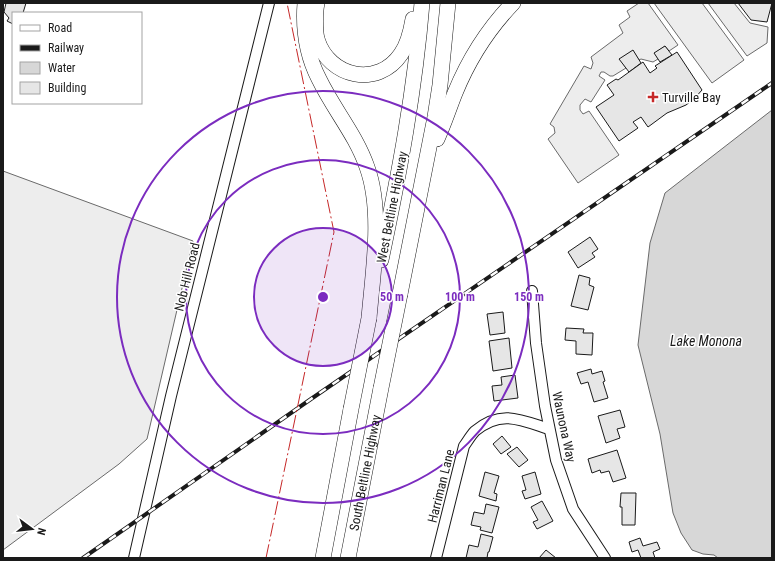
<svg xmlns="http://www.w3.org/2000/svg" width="775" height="561" font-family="'Roboto Condensed',sans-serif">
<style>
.built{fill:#ededed;stroke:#6a6a6a}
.water{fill:#d7d7d7;stroke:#6a6a6a}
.building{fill:#e6e6e6;stroke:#1a1a1a}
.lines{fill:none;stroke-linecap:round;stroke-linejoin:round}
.minor-casing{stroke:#1a1a1a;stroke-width:12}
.highway-casing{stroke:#1a1a1a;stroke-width:16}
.minor{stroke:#fff;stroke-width:10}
.highway{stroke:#fff;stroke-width:15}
.rail-casing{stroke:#1a1a1a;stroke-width:4}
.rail{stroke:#fff;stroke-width:2.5;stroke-dasharray:8;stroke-linecap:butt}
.highway-bridge-casing{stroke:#1a1a1a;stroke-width:16;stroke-linecap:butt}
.highway-bridge{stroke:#fff;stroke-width:15}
.power{stroke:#c62828;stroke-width:1;stroke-dasharray:14 3 2 3;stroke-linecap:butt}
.ring{fill:none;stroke:#7b2cbf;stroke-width:2}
.poi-dot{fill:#c62828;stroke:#fff;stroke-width:1.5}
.labels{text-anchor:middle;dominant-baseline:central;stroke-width:3;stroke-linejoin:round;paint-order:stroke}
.poi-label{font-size:13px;fill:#1a1a1a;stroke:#fff;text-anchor:start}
.street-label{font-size:13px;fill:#1a1a1a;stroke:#fff}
.water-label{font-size:14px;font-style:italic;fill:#1a1a1a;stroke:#fff}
.centre{fill:#7b2cbf;stroke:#fff;stroke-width:2}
.ring-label{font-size:12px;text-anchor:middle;font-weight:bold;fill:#7b2cbf;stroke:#fff;stroke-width:3;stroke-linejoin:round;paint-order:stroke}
</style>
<rect width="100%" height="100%" fill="#fff"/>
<g class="built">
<polygon points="639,3 648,3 678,45 669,51 665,46 655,53 658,59 653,62 641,59 639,60 633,51 620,59 626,68 613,76 610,76 604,72 601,72 599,76 605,80 591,102 585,99 580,105 580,110 583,114 589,111 619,155 578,183 548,139 555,133 554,127 550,124 584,66 591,69 593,63 591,57 623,33 619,25 630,17 627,11"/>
<polygon points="654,3 702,3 744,60 712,83"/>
<polygon points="708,3 734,3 750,23 768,27 767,43 747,56"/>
<polygon points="3,171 193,241 147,439 119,464 3,550"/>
</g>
<polygon class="water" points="772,110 772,558 718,558 714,555 703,554 692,550 681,533 673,513 660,434 638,345 650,243 665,193"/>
<g class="building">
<polygon points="6,3 26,3 23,13 13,13 13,24 7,21 9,18 4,12"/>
<polygon points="738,3 772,3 767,22 751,20"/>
<polygon points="665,46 672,55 660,62 654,53"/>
<polygon points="633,50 641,63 629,72 619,59"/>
<polygon points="677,52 702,90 694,99 686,105 667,113 648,127 641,117 633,122 638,128 619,141 596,107 614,95 607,85 616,79 618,80 643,62 650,73 657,68 655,66"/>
<polygon points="590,237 598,249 592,253 595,257 578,268 568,252"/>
<polygon points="579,275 590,278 589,285 594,287 588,310 571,306"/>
<polygon points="503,312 505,333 490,335 487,314"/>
<polygon points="566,328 584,329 583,333 593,333 592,355 576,354 576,341 565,340"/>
<polygon points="509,338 512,368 493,371 489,341"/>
<polygon points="591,369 592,374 602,371 605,381 603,382 608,398 594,402 588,382 581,384 577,373"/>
<polygon points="515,375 518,398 494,401 492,386 502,385 501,377"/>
<polygon points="620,410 625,427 617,429 620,438 606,443 598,416"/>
<polygon points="502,436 511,447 501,454 493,444"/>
<polygon points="517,447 528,460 519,467 507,454"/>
<polygon points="617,450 626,478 613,482 609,471 601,473 600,470 592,473 588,459"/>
<polygon points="485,472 499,476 494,493 497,494 496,501 479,496"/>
<polygon points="535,472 541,494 525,499 522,491 526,490 522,476"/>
<polygon points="621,493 636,493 635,525 622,525 622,507 620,507"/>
<polygon points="542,501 553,521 537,529 533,522 538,520 531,507"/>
<polygon points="486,504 499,507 492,533 480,530 481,527 471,525 474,512 484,514"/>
<polygon points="481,534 493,537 489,552 488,552 487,558 466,558 469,545 478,547"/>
<polygon points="640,538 643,546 657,542 660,549 653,552 655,558 641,558 638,550 632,552 629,542"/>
<polygon points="546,550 556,558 539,558"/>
</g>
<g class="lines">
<defs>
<g id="minor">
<polyline points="532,291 536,343 545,406 556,460 573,509 605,558"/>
<polyline points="134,558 171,396 269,3"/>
<path d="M436,558L464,446C467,442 471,435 475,431C501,409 521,420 549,429"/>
</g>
<g id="highway">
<path d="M305,3C303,29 307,56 319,79C334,110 356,135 367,167C383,211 373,271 369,318"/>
<path d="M317,3C315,12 315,31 317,39C329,78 378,88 401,54C408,44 411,31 413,19"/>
<path d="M437,139C444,124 449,108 455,93C468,61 489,28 513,3"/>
<path d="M381,260C399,175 415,90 422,3"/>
<polyline points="400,294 435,117 440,85 448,3"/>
<polyline points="323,558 351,409"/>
<path id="s1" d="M348,558L381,388"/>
</g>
</defs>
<use href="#minor" class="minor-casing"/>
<use href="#highway" class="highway-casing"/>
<use href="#minor" class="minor"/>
<use href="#highway" class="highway"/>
<defs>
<polyline id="rail" points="83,558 311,399 772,83"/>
</defs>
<use href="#rail" class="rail-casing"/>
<use href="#rail" class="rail"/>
<defs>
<g id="highway-bridge">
<polyline points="381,388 400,294"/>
<polyline points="351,409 369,318"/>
</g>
</defs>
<use href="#highway-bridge" class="highway-bridge-casing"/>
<use href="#highway-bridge" class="highway-bridge"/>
<polyline class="power" points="266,558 334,232 287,3"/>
</g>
<circle cx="323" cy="297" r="69" fill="#7b2cbf" fill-opacity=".12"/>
<g class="ring">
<circle cx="323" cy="297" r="69"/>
<circle cx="323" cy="297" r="137"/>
<circle cx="323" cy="297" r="206"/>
</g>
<path class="poi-dot" d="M651 91h4v4h4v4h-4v4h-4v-4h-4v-4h4z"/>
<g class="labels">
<g class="poi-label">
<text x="662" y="97">Turville Bay</text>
</g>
<g class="street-label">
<text transform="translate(392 207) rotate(-79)">West Beltline Highway</text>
<text transform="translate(187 277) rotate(-76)">Nob Hill Road</text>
<text transform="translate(564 427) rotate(78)">Waunona Way</text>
<text stroke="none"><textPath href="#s1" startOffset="87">South Beltline Highway</textPath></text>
<text transform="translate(441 486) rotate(-76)">Harriman Lane</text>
</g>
<g class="water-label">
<text x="706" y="341">Lake Monona</text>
</g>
</g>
<circle cx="323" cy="297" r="6" class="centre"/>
<g class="ring-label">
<text x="392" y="301">50 m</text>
<text x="460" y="301">100 m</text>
<text x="529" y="301">150 m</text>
</g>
<rect width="775" height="561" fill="none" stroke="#1a1a1a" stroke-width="8"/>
<rect x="12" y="12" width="130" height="92" fill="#ffffff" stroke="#a3a3a3"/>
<rect x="20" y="25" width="20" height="6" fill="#ffffff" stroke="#a3a3a3"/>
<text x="48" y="32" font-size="12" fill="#1a1a1a">Road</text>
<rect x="20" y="45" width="20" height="6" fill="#1a1a1a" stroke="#a3a3a3"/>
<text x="48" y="52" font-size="12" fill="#1a1a1a">Railway</text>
<rect x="20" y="62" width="20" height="12" fill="#d7d7d7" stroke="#a3a3a3"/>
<text x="48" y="72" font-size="12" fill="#1a1a1a">Water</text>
<rect x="20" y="82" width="20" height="12" fill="#e6e6e6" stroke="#a3a3a3"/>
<text x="48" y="92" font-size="12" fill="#1a1a1a">Building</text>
<g transform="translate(32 529) rotate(105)" stroke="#ffffff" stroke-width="3" paint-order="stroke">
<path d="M0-3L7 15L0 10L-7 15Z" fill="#1a1a1a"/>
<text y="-6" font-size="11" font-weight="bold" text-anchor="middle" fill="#1a1a1a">N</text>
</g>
</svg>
